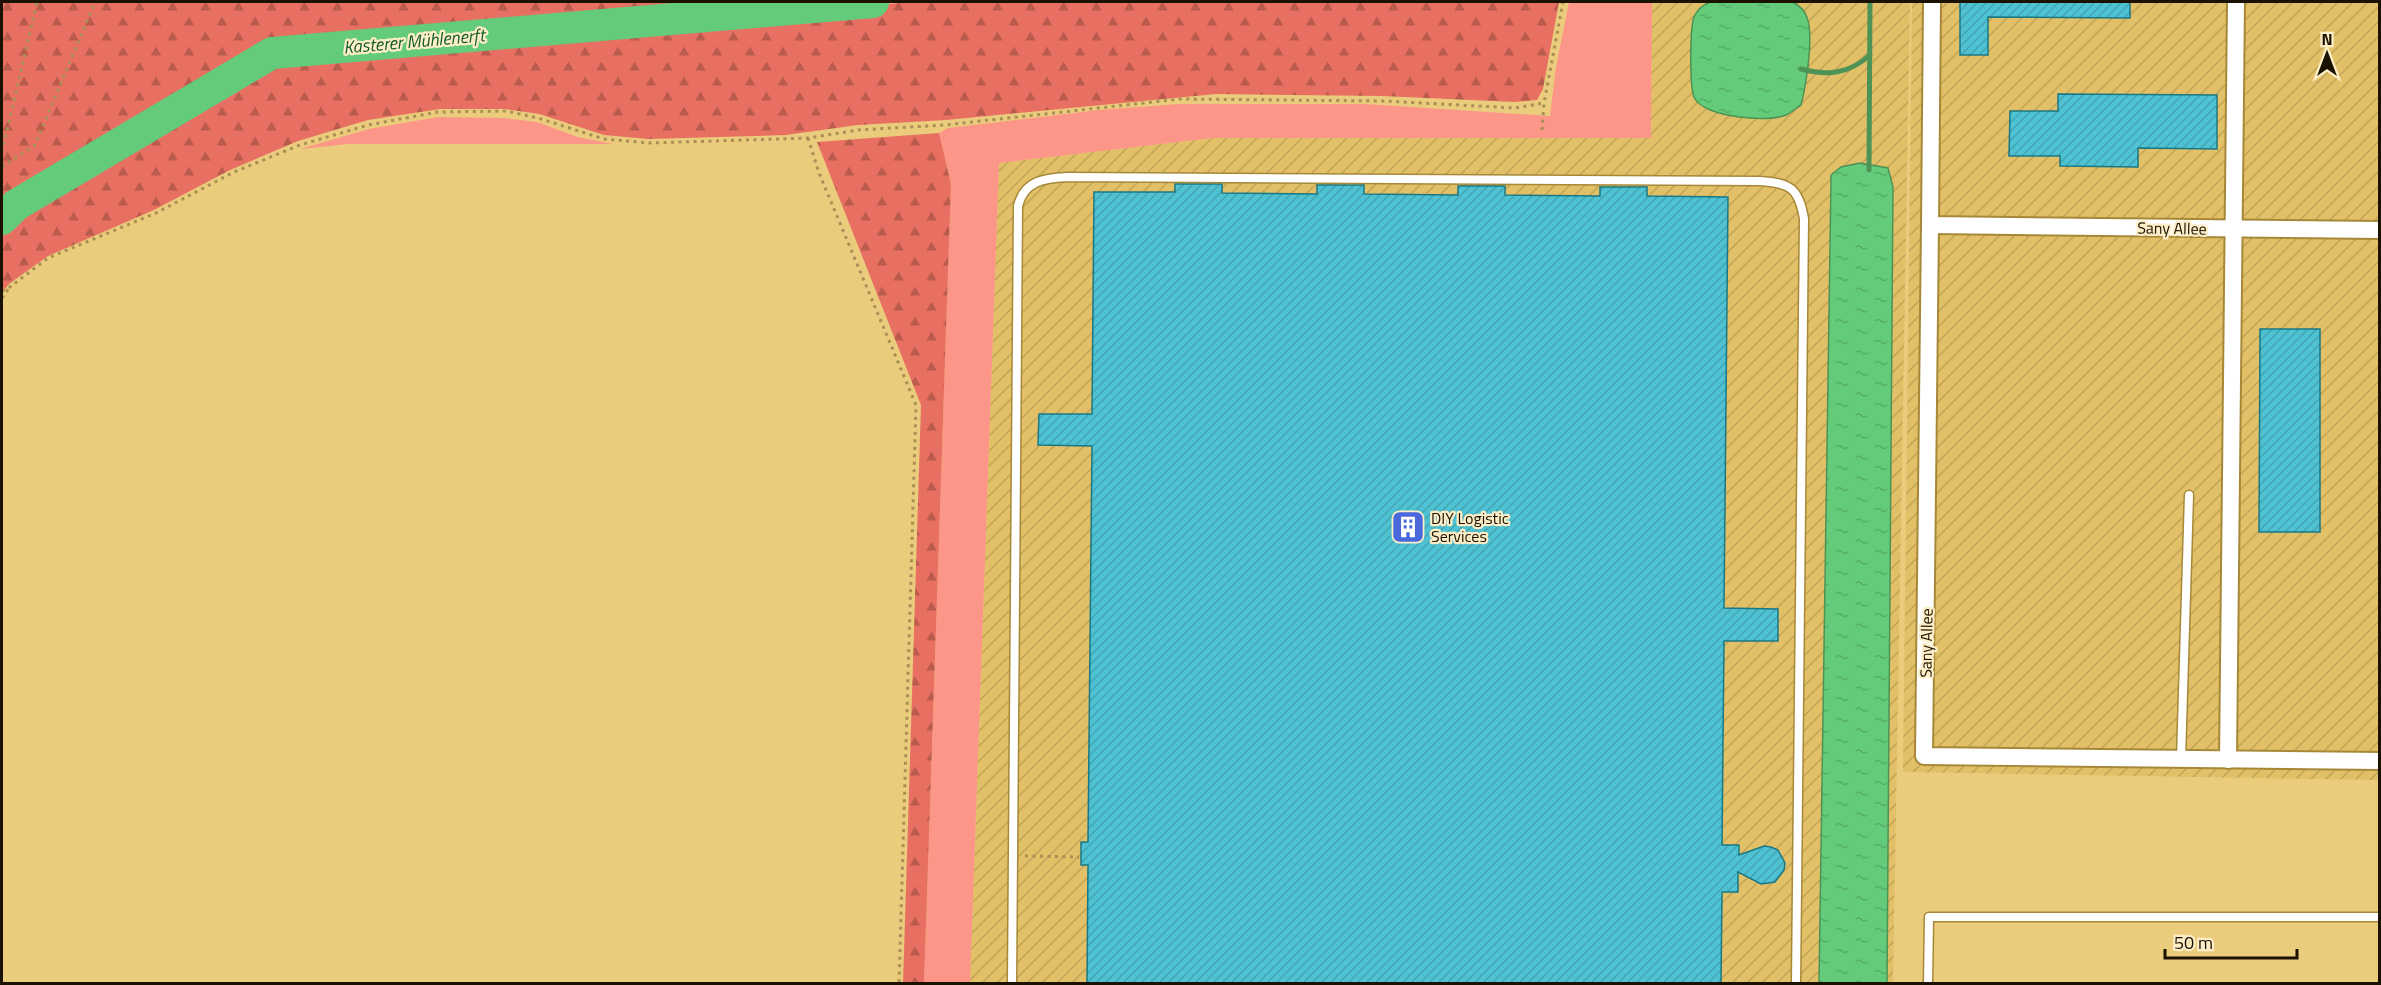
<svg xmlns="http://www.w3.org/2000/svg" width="2381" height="985" font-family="'Titillium Web',sans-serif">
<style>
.industrial{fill:url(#industrial-furrows)}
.grass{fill:#fc9688}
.forest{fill:url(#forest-firs)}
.water{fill:url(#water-ripples);stroke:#4d9355;stroke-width:1.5}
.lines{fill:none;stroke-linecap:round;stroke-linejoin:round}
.stream{stroke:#4d9355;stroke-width:5}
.river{stroke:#63cb79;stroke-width:32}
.building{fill:url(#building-hatch);stroke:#1a7884;stroke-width:1.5}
.lane-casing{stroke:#a68838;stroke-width:11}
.street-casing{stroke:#a68838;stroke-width:20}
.path{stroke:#a89054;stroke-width:3;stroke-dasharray:3 4.5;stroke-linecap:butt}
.lane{stroke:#fff;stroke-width:8}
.street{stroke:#fff;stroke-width:16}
.labels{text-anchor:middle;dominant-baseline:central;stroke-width:4.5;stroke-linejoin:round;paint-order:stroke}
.street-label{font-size:16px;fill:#1a1100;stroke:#feeec8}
.poi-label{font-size:16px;fill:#1a1100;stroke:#feeec8;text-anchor:start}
.water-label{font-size:18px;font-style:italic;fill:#105a27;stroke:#feeec8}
</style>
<defs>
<pattern id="industrial-furrows" width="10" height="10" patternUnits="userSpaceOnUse" patternTransform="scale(1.5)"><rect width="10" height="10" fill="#e2c067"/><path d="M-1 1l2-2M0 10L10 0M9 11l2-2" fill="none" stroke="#c1a458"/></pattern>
<pattern id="forest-firs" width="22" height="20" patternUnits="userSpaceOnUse" patternTransform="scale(1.5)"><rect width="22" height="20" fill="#e87062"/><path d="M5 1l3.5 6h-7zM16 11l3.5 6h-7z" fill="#bb5b4e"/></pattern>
<pattern id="water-ripples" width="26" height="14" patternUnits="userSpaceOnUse" patternTransform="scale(1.5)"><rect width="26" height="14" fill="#63cb79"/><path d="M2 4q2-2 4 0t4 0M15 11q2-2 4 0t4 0" fill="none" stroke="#55ad67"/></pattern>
<pattern id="building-hatch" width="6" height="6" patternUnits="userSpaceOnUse" patternTransform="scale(1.5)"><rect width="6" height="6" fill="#4ec1d2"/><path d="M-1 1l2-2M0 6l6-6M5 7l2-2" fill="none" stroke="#44a5b2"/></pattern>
</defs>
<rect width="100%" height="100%" fill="#ebcb7c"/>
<g class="industrial">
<polygon points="1652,2 1910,2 1893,983 970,984 999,163 1213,138 1651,138"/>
<polygon points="1912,2 2379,2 2379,780 1903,772"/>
</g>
<g class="grass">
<polygon points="1569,2 1652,2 1651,138 1213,138 999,163 970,983 924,984 951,184 939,133 948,128 1099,110 1179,104 1366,104 1550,116 1556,67"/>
<polygon points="438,117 503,118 537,122 578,137 613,144 348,144 300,149 369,129"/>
</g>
<g class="forest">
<polygon points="2,2 818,2 271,51 16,204 13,203 2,216"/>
<polygon points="911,2 1559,2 1543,89 1537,100 1515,102 1382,96 1216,94 946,120 858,125 786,135 648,139 604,135 539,114 505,109 440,109 368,120 298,141 230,170 154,210 48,256 9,284 2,293 2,222 16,207 274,56"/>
<polygon points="939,133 951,184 924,983 903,984 921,405 817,142"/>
</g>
<g class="water">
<path d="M1710,2H1793C1798,5 1804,10 1806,15C1815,33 1806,85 1801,105C1796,108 1791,113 1786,115C1768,123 1705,117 1695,99C1689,90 1690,28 1694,17C1697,10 1703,5 1710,2Z"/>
<polygon points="1860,163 1888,168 1893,187 1887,983 1819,983 1831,180 1831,175 1841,167"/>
</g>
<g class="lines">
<g class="stream">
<path d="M1801,69C1827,76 1849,74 1870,55"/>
<polyline points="1869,170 1870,2"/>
</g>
<polyline class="river" points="2,219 16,205 272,53 873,2"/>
</g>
<g class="building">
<polygon points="1960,2 2130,2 2130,18 1988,17 1988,55 1960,55"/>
<polygon points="2058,94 2217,95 2217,149 2138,148 2138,167 2060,166 2060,156 2009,156 2010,111 2058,111"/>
<polygon points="1175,184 1222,184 1222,193 1317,194 1317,185 1364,185 1364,194 1458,195 1458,186 1505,186 1505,195 1600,196 1600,187 1647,187 1647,196 1728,197 1724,608 1778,609 1778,641 1724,641 1722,845 1739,845 1739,855 1764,846 1771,847 1778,850 1785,863 1784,870 1775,882 1761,884 1738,872 1738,892 1722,892 1721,984 1087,984 1088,865 1081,865 1081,842 1088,842 1092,446 1038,445 1039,414 1092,414 1094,192 1175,192"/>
<polygon points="2260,329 2320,329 2320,532 2259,532"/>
</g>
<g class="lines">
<defs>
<g id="lane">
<polyline points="2181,759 2189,495"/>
<path d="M1012,984L1018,206C1024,181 1044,178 1067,177L1760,181C1790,183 1799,188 1804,219L1796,984"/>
<polyline points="1928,984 1929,917 2380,917"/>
</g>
<g id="street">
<polyline points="1932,2 1930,225 2380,230"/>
<polyline points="1930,225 1924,756 2380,761"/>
<polyline points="2228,760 2236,2"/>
</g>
</defs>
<use href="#lane" class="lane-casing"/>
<use href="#street" class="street-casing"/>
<g class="path">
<polyline points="1542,130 1544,103 1563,2"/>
<polyline points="808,138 819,173 916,405 899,984"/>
<polyline points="2,152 37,2"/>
<polyline points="2,167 35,145 95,2"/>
<polyline points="2,291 10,287 48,258 156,213 234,172 300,145 368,125 438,112 506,111 538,118 604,139 650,143 808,138 858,130 945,125 1180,99 1385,101 1515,108 1544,103"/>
<polyline points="2,298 9,288"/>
<polyline points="1025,856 1079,857"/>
</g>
<use href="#lane" class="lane"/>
<use href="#street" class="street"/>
</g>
<defs>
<symbol id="building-square" viewBox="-11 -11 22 22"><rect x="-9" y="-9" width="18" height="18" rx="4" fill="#4868db" stroke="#feeec8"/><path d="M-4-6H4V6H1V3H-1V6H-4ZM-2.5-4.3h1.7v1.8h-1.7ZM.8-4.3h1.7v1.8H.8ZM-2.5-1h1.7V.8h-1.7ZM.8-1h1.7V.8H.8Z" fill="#fff"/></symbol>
</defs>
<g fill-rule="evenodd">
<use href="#building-square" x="1389" y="508" width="38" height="38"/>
</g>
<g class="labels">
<g class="street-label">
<text transform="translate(2172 228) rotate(1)">Sany Allee</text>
<text transform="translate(1926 643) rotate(-89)">Sany Allee</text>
</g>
<g class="poi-label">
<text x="1431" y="518">DIY Logistic<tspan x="1431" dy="18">Services</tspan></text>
</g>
<g class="water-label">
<text transform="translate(414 41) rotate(-5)">Kasterer Mühlenerft</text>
</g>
</g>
<rect width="2381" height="985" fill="none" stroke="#1a1100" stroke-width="6"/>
<g transform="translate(2327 54)" stroke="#feeec8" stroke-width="4.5" paint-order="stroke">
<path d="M0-4.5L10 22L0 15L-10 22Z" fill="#1a1100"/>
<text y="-9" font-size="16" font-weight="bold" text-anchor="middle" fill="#1a1100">N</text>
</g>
<path d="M2165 949v9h132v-9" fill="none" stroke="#1a1100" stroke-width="3"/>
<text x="2174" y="949" font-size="18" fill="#1a1100" stroke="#feeec8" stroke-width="4.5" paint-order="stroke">50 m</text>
</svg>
